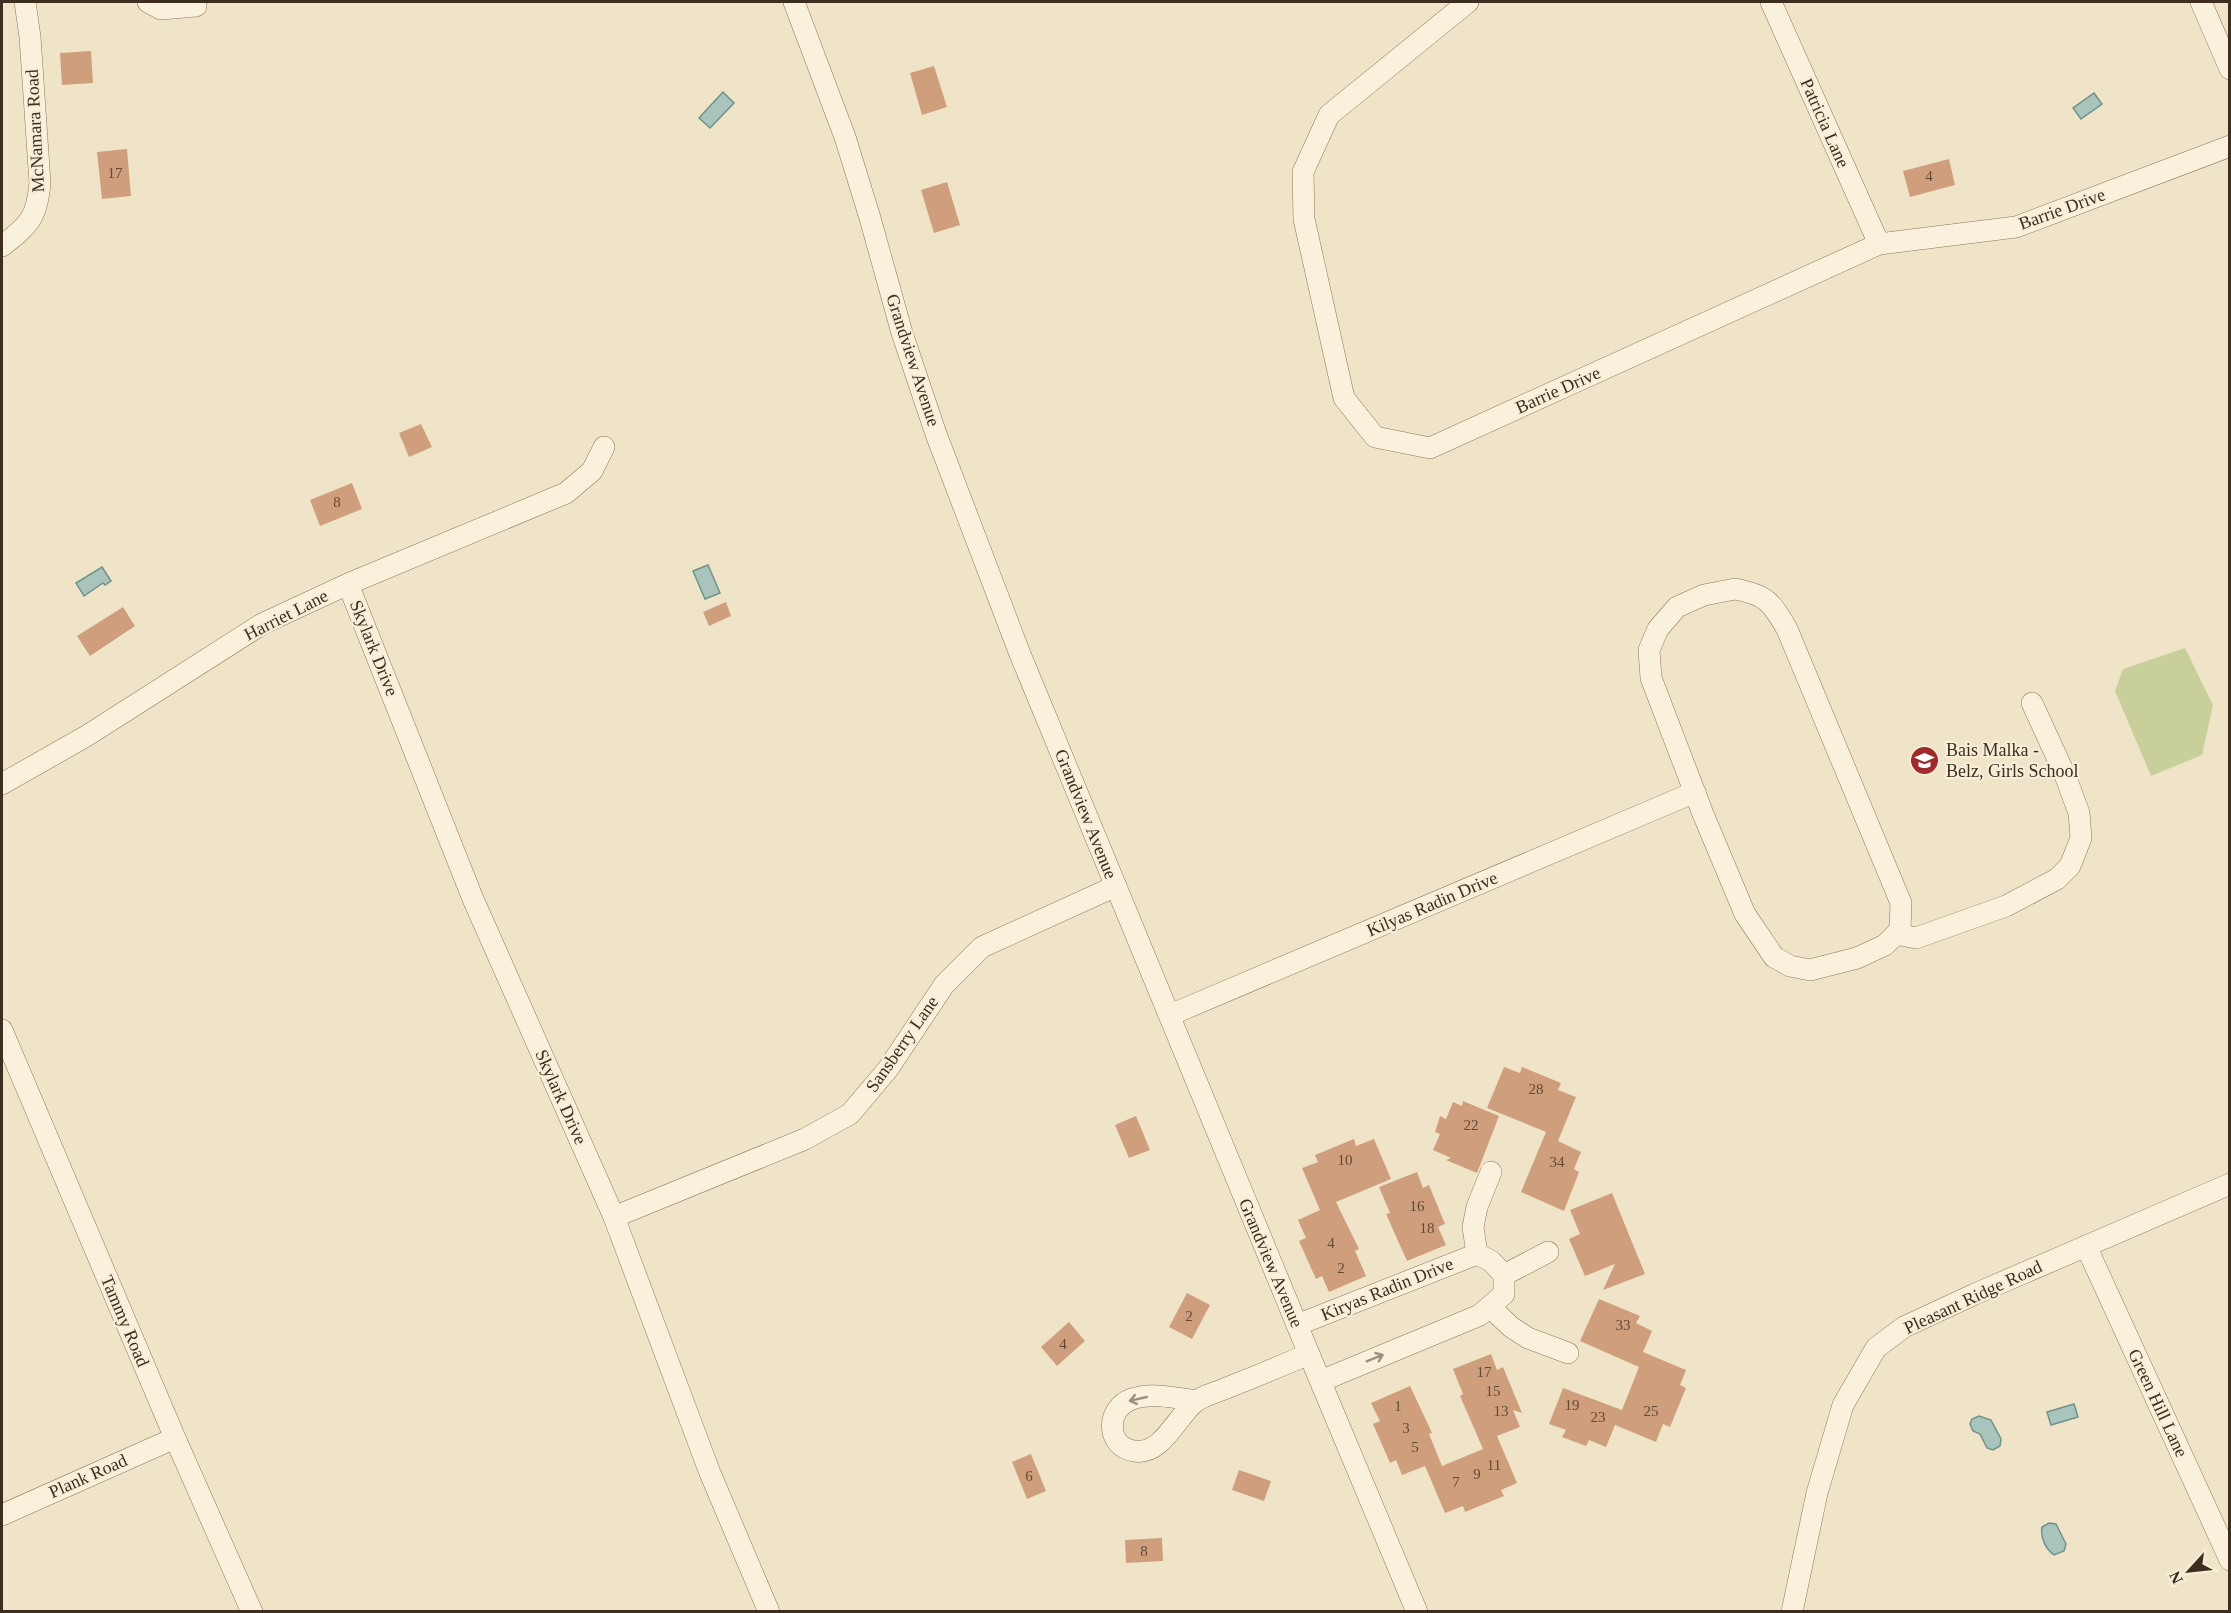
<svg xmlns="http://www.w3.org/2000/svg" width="2231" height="1613" font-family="'Times New Roman',serif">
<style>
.green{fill:#c9cf9b}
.water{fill:#a9c4bc;stroke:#6f938a;stroke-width:1.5}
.building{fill:#cf9f7d}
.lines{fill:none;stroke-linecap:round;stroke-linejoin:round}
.minor-casing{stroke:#8d765c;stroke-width:22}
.minor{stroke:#faf1dc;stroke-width:21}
.oneway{stroke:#9c907e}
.labels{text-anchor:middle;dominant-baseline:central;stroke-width:4.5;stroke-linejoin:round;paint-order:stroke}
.number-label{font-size:15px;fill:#624a37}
.street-label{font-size:18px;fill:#3d2e20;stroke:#f7eed8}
.poi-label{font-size:18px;fill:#3d2e20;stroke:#f7eed8;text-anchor:start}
</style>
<rect width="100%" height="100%" fill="#f0e4c8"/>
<polygon class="green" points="2185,648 2213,705 2202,755 2151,776 2115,691 2123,669"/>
<g class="water">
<polygon points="723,92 734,103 710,128 699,118"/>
<polygon points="2094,93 2102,104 2081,119 2073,108"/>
<polygon points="708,565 720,593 705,599 693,571"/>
<polygon points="102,567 111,581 105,585 103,583 84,596 76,583"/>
<polygon points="2074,1404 2078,1417 2051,1425 2047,1412"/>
<polygon points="1979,1416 1991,1420 2001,1439 2000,1446 1993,1450 1987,1448 1980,1434 1973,1431 1970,1424 1972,1419"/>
<path d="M2049,1523L2056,1524L2066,1544L2064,1551L2054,1555C2046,1549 2040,1538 2042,1527Z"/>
</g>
<g class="building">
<polygon points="91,51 93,83 62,85 60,53"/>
<polygon points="934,66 947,107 922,115 910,73"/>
<polygon points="127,149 131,196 102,199 97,152"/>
<polygon points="1949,159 1955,185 1910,197 1903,171"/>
<polygon points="947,182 960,225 934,233 921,190"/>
<polygon points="421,424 432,447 409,457 399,433"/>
<polygon points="352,483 362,509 320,526 310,500"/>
<polygon points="726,602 731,616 709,626 703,612"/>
<polygon points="123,607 135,626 90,656 77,636"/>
<polygon points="1504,1067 1520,1073 1522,1067 1561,1083 1558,1090 1576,1097 1558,1141 1581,1152 1574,1169 1579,1172 1564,1211 1521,1192 1546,1132 1487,1108"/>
<polygon points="1463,1101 1499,1116 1477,1173 1446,1160 1451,1158 1433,1150 1440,1134 1435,1132 1440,1116 1446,1119 1453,1102 1462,1106"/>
<polygon points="1136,1116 1150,1150 1129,1158 1115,1125"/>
<polygon points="1354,1139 1356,1146 1374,1139 1391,1179 1336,1202 1359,1249 1355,1251 1366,1276 1329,1292 1322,1276 1316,1279 1299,1241 1306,1238 1298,1220 1320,1210 1302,1168 1318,1162 1315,1155"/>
<polygon points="1417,1172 1423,1188 1429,1185 1445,1224 1438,1227 1446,1245 1407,1261 1386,1214 1390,1213 1379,1187"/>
<polygon points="1612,1193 1645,1274 1603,1290 1615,1264 1585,1276 1569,1239 1580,1234 1570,1210"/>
<polygon points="1187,1293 1210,1305 1192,1339 1169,1327"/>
<polygon points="1599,1299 1640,1316 1636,1323 1652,1331 1643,1352 1686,1370 1680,1385 1686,1388 1670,1427 1663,1424 1656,1442 1615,1425 1606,1447 1589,1440 1586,1446 1562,1437 1566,1430 1549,1424 1563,1388 1622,1410 1639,1367 1580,1341"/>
<polygon points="1069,1322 1085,1341 1057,1366 1041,1347"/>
<polygon points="1491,1354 1497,1370 1503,1367 1522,1413 1513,1410 1520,1427 1497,1436 1517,1483 1501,1490 1504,1496 1465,1512 1463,1506 1445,1513 1425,1466 1402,1475 1396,1460 1390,1463 1373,1424 1380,1421 1371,1403 1410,1386 1432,1433 1429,1434 1442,1466 1483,1449 1460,1396 1463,1394 1453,1369"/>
<polygon points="1031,1454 1046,1491 1027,1499 1012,1462"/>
<polygon points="1239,1470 1271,1481 1264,1501 1232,1490"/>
<polygon points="1162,1538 1163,1561 1126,1563 1125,1540"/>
</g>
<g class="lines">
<defs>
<g id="minor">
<polyline points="148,2 161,9 196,6"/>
<polyline points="794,2 845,137 870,218 902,333 936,434 1020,654 1309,1354 1417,1612"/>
<polyline points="1468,2 1329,115 1303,172 1304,219 1344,398 1375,437 1430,448 1879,244 2016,227 2230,146"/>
<polyline points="1771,2 1879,244"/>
<polyline points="2201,2 2230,69"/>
<path d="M2,246C29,225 37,218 40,183L30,37L25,2"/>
<polyline points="348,584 473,899 614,1217 710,1473 769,1612"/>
<path d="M1735,589C1767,595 1771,602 1787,629L1901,903L1900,930L1885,945L1857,958L1810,970L1790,966L1774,957L1745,914L1703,814L1651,678L1649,650L1658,629L1677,607L1704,595Z"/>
<polyline points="2,784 88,735 262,624 348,584 566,493 592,471 604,447"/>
<polyline points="1896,934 1916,938 2006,906 2057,879 2070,866 2081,838 2079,813 2065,775 2032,703"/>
<polyline points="1170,1015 1695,792"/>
<polyline points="2,1030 175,1438 252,1612"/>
<polyline points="614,1217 805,1139 850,1114 888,1069 944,985 982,947 1116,886"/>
<polyline points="2086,1246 2230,1560"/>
<polyline points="1477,1254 1473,1227 1477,1207 1491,1172"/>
<polyline points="1504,1275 1548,1252"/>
<polyline points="1490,1307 1511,1327 1528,1338 1568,1353"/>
<polyline points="1297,1325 1477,1254 1491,1261 1504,1275 1504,1294 1480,1315 1321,1381"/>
<path d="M1196,1401C1176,1398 1152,1392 1132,1399C1106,1408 1105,1446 1134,1451C1162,1456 1177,1416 1195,1402C1202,1396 1215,1393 1224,1389C1252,1378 1281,1366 1309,1354"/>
<polyline points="2,1515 175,1438"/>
<polyline points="1792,1612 1817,1493 1843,1405 1876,1348 1904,1327 1975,1294 2230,1184"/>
</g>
</defs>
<use href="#minor" class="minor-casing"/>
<use href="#minor" class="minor"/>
</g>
<defs><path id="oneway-shaft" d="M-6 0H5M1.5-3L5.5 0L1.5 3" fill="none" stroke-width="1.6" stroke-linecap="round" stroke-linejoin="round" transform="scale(1.5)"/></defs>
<g class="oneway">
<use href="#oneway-shaft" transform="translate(1375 1358) rotate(-22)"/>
<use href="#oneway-shaft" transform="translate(1138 1399) rotate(167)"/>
</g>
<defs>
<symbol id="school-disc" viewBox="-11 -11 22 22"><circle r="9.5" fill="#9e2a2b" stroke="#f7eed8"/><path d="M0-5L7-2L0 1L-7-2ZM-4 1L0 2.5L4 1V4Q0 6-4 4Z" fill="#fff"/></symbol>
</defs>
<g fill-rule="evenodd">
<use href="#school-disc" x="1908" y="744" width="33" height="33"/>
</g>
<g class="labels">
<g class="number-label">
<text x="115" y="173">17</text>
<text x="1929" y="176">4</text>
<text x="337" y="502">8</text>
<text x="1536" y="1089">28</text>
<text x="1471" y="1125">22</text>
<text x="1345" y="1160">10</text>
<text x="1557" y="1162">34</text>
<text x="1417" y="1206">16</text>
<text x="1427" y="1228">18</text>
<text x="1331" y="1243">4</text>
<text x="1341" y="1268">2</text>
<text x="1189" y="1316">2</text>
<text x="1623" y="1325">33</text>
<text x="1063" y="1344">4</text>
<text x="1484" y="1372">17</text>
<text x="1493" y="1391">15</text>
<text x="1572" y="1405">19</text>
<text x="1398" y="1406">1</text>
<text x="1501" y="1411">13</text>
<text x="1651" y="1411">25</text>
<text x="1598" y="1417">23</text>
<text x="1406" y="1428">3</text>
<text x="1415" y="1447">5</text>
<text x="1494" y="1465">11</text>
<text x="1477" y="1474">9</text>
<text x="1029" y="1476">6</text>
<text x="1456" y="1482">7</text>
<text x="1144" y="1551">8</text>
</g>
<g class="street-label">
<text transform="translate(1825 123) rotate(66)">Patricia Lane</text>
<text transform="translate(35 131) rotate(-93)">McNamara Road</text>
<text transform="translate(2062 209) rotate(-20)">Barrie Drive</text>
<text transform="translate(913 360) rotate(72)">Grandview Avenue</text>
<text transform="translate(1558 390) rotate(-24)">Barrie Drive</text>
<text transform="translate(286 615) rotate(-27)">Harriet Lane</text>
<text transform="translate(374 648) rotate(68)">Skylark Drive</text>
<text transform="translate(1086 814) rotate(68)">Grandview Avenue</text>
<text transform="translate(1432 904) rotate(-23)">Kilyas Radin Drive</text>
<text transform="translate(902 1044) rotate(-55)">Sansberry Lane</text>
<text transform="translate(561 1097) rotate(66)">Skylark Drive</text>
<text transform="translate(1271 1263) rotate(67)">Grandview Avenue</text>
<text transform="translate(1387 1289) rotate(-22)">Kiryas Radin Drive</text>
<text transform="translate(1973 1297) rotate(-25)">Pleasant Ridge Road</text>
<text transform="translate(125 1321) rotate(67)">Tammy Road</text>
<text transform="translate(2158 1403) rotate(65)">Green Hill Lane</text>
<text transform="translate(88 1476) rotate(-24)">Plank Road</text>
</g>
<g class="poi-label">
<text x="1946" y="750">Bais Malka -<tspan x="1946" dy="21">Belz, Girls School</tspan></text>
</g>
</g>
<rect width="2231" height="1613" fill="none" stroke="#3d2e20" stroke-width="6"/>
<g transform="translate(2189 1571) rotate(243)" stroke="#f7eed8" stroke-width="4.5" paint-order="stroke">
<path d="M0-4.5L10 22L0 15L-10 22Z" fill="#3d2e20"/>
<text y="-9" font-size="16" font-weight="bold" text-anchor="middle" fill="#3d2e20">N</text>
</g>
</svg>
